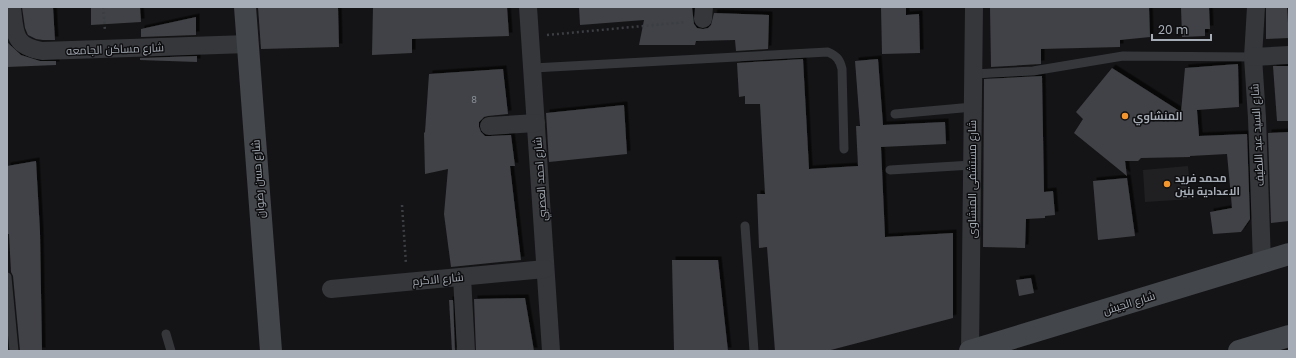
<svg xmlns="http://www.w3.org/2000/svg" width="1296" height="358" font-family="Poppins,Cairo,sans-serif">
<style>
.built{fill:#202023}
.building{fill:#404246;filter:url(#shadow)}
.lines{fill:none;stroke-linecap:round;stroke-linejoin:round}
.path{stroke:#3b3e42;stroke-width:2.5;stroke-dasharray:2 3;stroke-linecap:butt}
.lane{stroke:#35373b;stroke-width:9}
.street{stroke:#35373b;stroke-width:18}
.secondary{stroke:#43464b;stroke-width:22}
.poi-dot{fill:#f3952f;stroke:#0f0f11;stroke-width:1.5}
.labels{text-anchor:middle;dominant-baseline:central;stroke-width:3;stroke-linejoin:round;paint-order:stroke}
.number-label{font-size:9px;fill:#8c929a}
.street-label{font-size:11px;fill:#a6adb6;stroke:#0f0f11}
.poi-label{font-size:11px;font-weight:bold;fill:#a6adb6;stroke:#0f0f11;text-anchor:start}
</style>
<defs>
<filter id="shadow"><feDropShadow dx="3.5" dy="-3.5" stdDeviation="0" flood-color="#0009"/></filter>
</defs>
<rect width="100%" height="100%" fill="#141416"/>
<polygon class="built" points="1188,166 1191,199 1145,202 1143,170"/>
<g class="building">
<polygon points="22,7 53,7 55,40 43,40 36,39 28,35 25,28"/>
<polygon points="91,7 140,7 141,22 91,25"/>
<polygon points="258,7 338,7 339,47 261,49"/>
<polygon points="373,7 507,7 509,36 412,39 412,53 372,55"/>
<polygon points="579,7 692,7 694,24 697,28 703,29 708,28 711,25 714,13 769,15 768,49 736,51 735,40 696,41 695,45 639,45 644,20 580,25"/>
<polygon points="881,7 906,7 906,15 919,14 920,53 882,54"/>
<polygon points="990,7 1149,7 1150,37 1120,40 1120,47 1041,49 1041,64 991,67"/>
<polygon points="1181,7 1209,7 1210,29 1205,29 1205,36 1182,37"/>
<polygon points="1266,7 1287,7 1289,38 1266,39"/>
<polygon points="196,17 196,35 141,37 141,29"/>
<polygon points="7,42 21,55 40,61 56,61 56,65 7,67"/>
<polygon points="197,56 197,62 140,60 140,58"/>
<polygon points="803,59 809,169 858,166 856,126 860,126 855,61 878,59 883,125 945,122 946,144 881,147 885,237 953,233 953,318 827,351 775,351 767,247 759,248 757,194 765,194 760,104 745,104 745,96 739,97 737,63"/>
<polygon points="1238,64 1239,107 1197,110 1199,136 1247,134 1250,219 1241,232 1213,234 1210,212 1232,208 1227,154 1190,156 1190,157 1141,158 1138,161 1125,161 1127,176 1074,133 1083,119 1076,112 1112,68 1181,112 1185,68"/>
<polygon points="1273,66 1289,66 1289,121 1277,121"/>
<polygon points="503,69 508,114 488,116 484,117 479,122 479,127 481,132 485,136 490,136 511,135 515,166 510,166 521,260 451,267 444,214 448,169 425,174 424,133 425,132 429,74"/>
<polygon points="1042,76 1044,192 1053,191 1055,215 1045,216 1045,218 1026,219 1025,248 983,247 984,79"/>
<polygon points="624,105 627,154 549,162 546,113"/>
<polygon points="1289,132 1289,221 1271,223 1268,133"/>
<polygon points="36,161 40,232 42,351 20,351 13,276 11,272 9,234 7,234 7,166"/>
<polygon points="1127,178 1135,236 1098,240 1093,181"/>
<polygon points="672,260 718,260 728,351 674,351"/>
<polygon points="1031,278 1034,293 1019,296 1016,280"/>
<polygon points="525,298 534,351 476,351 474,299"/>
<polygon points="449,300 453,300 455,351 452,351"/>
</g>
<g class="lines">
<g class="path">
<polyline points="103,7 105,31"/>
<polyline points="547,35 686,22"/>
<polyline points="402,205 406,264"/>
</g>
<g class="lane">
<path d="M533,68L828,52C837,56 840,60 842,69L844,149"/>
<polyline points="973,74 1033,71 1123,56 1253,57"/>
<polyline points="895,114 973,107"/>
<polyline points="890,170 972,165"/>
<polyline points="745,226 754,351"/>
<polyline points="7,277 14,351"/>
<polyline points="166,334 171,351"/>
</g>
<g class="street">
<polyline points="528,7 551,351"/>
<polyline points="1256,7 1253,57 1257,118 1262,263"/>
<path d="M12,8C15,33 13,46 42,51L248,44"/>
<polyline points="703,19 704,7"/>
<polyline points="1253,57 1289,55"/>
<polyline points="489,126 536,123"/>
<polyline points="462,277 466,351"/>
<polyline points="331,289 545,269"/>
<polyline points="970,351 974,7"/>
</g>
<g class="secondary">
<polyline points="245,7 271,351"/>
<polyline points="970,351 1289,254"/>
<polyline points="1239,351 1289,336"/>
</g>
</g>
<g class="poi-dot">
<circle cx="1125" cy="116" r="4"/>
<circle cx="1167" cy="184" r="4"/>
</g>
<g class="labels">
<g class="number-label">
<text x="474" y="100">8</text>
</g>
<g class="street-label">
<text transform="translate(115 49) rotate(-2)">شارع مساكن الجامعه</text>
<text transform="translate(1257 135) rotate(-93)">شارع السيد عبد اللطيف</text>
<text transform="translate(258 179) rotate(-94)">شارع حسن رضوان</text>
<text transform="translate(540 179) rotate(-94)">شارع احمد العصبي</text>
<text transform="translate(972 179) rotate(-90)">شارع مستشفى المنشاوى</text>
<text transform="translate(438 279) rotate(-5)">شارع الاكرم</text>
<text transform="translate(1129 303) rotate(-17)">شارع الجيش</text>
</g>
<g class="poi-label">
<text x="1133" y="116">المنشاوي</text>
<text x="1175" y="178">محمد فريد<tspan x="1175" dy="13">الاعدادية بنين</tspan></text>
</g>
</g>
<rect width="1296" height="358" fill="none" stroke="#a6adb6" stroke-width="16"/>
<path d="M1152 34v6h59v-6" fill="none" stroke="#a6adb6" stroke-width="2"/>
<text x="1158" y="34" font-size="12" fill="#a6adb6" stroke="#0f0f11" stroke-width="3" paint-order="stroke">20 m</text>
</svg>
